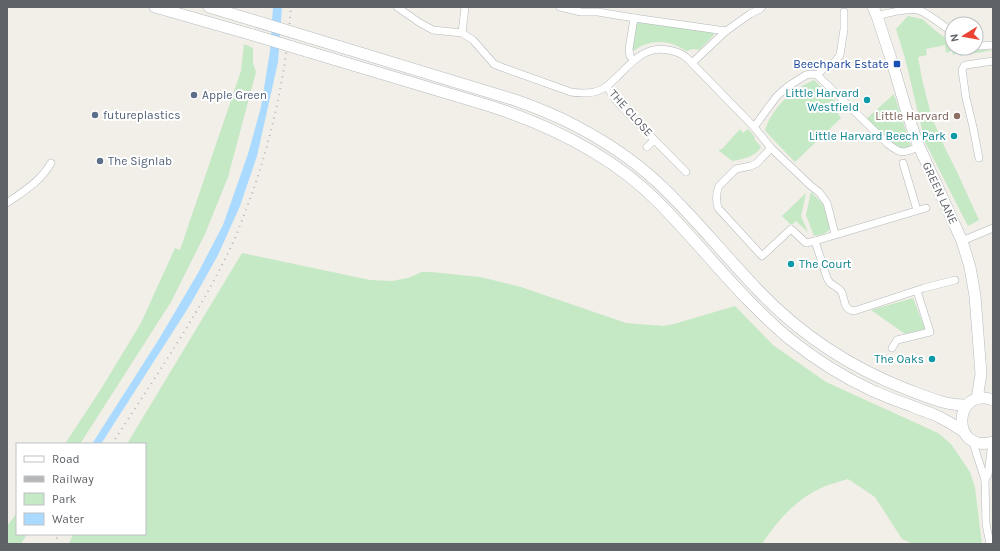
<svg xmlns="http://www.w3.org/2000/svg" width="1000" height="551" font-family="Karla,sans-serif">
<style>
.green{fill:#c5e8c5}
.water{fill:#aadaff}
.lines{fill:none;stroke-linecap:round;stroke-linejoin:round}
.street-casing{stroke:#b5b8bc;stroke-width:8}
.secondary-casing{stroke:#b6babf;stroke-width:12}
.street{stroke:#fff;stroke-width:7}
.secondary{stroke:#fff;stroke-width:11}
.rail{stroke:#b6b7b8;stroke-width:2;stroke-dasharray:1 5;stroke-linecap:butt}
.secondary-bridge-casing{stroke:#b6babf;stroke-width:12;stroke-linecap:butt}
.secondary-bridge{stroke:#fff;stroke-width:11}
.transit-dot{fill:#1a4fb4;stroke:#fff;stroke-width:1.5}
.service-dot{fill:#5c6f8a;stroke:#fff;stroke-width:1.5}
.culture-dot{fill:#0f9aa8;stroke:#fff;stroke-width:1.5}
.education-dot{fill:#8d6e63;stroke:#fff;stroke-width:1.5}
.labels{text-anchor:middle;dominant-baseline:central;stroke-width:4;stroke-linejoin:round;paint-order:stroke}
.transit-label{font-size:12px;fill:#164399;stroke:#fff;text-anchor:end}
.culture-label{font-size:12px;fill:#0d838f;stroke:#fff;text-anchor:end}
.service-label{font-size:12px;fill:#4e5e75;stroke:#fff;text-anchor:start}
.street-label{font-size:12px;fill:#5f6368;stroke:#fff}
.education-label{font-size:12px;fill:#785e54;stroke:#fff;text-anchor:end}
</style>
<rect width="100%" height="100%" fill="#f1efe8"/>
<g class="green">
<polygon points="908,16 922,19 936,31 952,43 952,48 967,48 975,50 993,50 960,56 959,53 953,55 952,51 946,53 945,45 926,49 927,55 918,57 922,79 931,115 944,146 957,172 979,220 968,226 925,142 905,58 896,29"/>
<path d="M642,22L711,32L714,34L713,36L699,50L693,49L686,51C674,42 658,39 644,45C640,46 637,49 633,51H631L636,25L638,23Z"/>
<polygon points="244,44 253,48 253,63 256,72 228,177 205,234 171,302 80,444 65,444 101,389 141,323 175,248 180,250 241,71"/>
<path d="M814,80L843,109L838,114L841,118L795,162L769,135L765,130C769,117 779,104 789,95C796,89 805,84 814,80Z"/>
<polygon points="894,94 912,150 902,153 864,121"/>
<path d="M740,129L743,133L748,129L754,136L755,140L761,147C755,157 743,159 732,161L718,150L722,149Z"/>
<path d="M811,192L823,204L830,228C828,234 819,235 814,236L806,215Z"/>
<polygon points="806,193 801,216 808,232 796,221 793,224 790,224 782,216"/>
<path d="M242,253L370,280L392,281L408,278L422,272H431L480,277L521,287L626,323L663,326L674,324L735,306L773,345L826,382L938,433L951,444L970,472L975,488L982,544H914L902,539L875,497L848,479C839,482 829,484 821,488C795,500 777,521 762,544H200L195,543L194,544H69L73,534H145V444H127Z"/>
<polygon points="913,298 925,329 905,334 871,310"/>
<polygon points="17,513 17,534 27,534 21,544 7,544 7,526"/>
</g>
<polygon class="water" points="273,7 282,7 278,62 257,156 240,206 218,255 190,305 101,444 92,444 159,339 198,273 223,225 248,154 261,107 270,51"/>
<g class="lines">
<defs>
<g id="street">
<polyline points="397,7 420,23 433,30 462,33 465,7"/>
<polyline points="560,7 581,12 598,12 634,18"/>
<path d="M877,16C888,13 907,8 918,10C926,12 944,26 952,32"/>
<path d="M462,33L473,40L494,64L501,67L571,92C583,94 597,94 607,86C610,84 613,80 616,78C631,63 645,45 668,50C675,51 681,53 687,58L754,127L777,96L787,87L806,75L811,74L817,75L888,144C902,155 903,153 919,147"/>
<polyline points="976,46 981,46 993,45"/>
<polyline points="633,60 630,56 629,49 634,18 726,31"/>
<polyline points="692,63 726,31 750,14 760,9 762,7"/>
<polyline points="817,75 825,67 833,64 840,55 844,29 844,12"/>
<polyline points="607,87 618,103 686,172"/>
<polyline points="754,127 771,148 811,186 819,192 827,203 835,234"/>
<polyline points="647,147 654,140"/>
<path d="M771,148L757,163L751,166L736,169L719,186C716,193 716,201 718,208L762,256L791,229L806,243L815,241"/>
<polyline points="979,158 973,127 966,98 962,70 964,66 966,65 993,61"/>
<polyline points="903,163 917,210"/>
<path d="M7,203C24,191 40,182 51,163"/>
<path d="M926,208L815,241L827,278C827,279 830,282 830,283C834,286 838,287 841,291C846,299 842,309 854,311L924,288L955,280"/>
<polyline points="962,241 993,228"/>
<polyline points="892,348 897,340 930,332 917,291"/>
<polyline points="972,440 985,480 986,524 990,544"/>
<polyline points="985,480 988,475 992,442"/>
</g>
<g id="secondary">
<polyline points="155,7 253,35"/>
<polyline points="209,7 252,20"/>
<polyline points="873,7 877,16 893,65 905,106 917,142 962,241 970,267 975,296 981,374 977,399"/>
<path d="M308,37L515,100C535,107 555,115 574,125C603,140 632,159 656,181C693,215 724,255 759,291C801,335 850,367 906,389C925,396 946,406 967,405"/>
<path d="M306,51L490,106C551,126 611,155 657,201C689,233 717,268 749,301C762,314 776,328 791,340C816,360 843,377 873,391C885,396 899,402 912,406C920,410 929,412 937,416C946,420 955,426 963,431"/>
<path d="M993,400C954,385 949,454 993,442"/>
</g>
</defs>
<use href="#street" class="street-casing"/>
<use href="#secondary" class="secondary-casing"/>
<use href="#street" class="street"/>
<use href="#secondary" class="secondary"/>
<g class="rail">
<path d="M112,444C153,380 198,316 231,247C238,232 243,217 249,202C272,139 286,74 291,7"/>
<polyline points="54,544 59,534"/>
</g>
<defs>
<g id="secondary-bridge">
<polyline points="252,20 308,37"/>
<polyline points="253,35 306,51"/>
</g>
</defs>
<use href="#secondary-bridge" class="secondary-bridge-casing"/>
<use href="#secondary-bridge" class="secondary-bridge"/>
</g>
<rect class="transit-dot" x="893" y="60" width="8" height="8" rx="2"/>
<g class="service-dot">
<circle cx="194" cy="95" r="4"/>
<circle cx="95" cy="115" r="4"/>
<circle cx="100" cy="161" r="4"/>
</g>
<g class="culture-dot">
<circle cx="867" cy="100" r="4"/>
<circle cx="954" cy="136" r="4"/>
<circle cx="791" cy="264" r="4"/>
<circle cx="932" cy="359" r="4"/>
</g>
<circle class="education-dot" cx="957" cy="116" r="4"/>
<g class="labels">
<g class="transit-label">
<text x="889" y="64">Beechpark Estate</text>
</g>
<g class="culture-label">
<text x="859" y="93">Little Harvard<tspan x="859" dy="14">Westfield</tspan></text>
<text x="946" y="136">Little Harvard Beech Park</text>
<text x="799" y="264" text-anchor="start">The Court</text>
<text x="924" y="359">The Oaks</text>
</g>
<g class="service-label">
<text x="202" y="95">Apple Green</text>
<text x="103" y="115">futureplastics</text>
<text x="108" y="161">The Signlab</text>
</g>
<g class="street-label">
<text transform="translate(631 113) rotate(48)">THE CLOSE</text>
<text transform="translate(940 193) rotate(65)">GREEN LANE</text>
</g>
<g class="education-label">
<text x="949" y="116">Little Harvard</text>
</g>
</g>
<rect width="1000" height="551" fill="none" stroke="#5f6368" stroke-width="16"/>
<rect x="16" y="443" width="130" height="92" fill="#ffffff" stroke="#bfc1c3"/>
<rect x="24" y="456" width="20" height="6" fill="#ffffff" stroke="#bfc1c3"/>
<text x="52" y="463" font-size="12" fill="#5f6368">Road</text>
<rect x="24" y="476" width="20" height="6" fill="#b6b7b8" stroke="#bfc1c3"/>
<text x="52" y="483" font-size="12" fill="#5f6368">Railway</text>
<rect x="24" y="493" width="20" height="12" fill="#c5e8c5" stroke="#bfc1c3"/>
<text x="52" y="503" font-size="12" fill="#5f6368">Park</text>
<rect x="24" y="513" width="20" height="12" fill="#aadaff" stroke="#bfc1c3"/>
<text x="52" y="523" font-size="12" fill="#5f6368">Water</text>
<g transform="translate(964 36) rotate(259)"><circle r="19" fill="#ffffff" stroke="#bfc1c3"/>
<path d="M0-3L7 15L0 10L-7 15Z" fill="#ea4335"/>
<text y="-6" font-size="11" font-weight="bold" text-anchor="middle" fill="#5f6368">N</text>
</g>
</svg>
